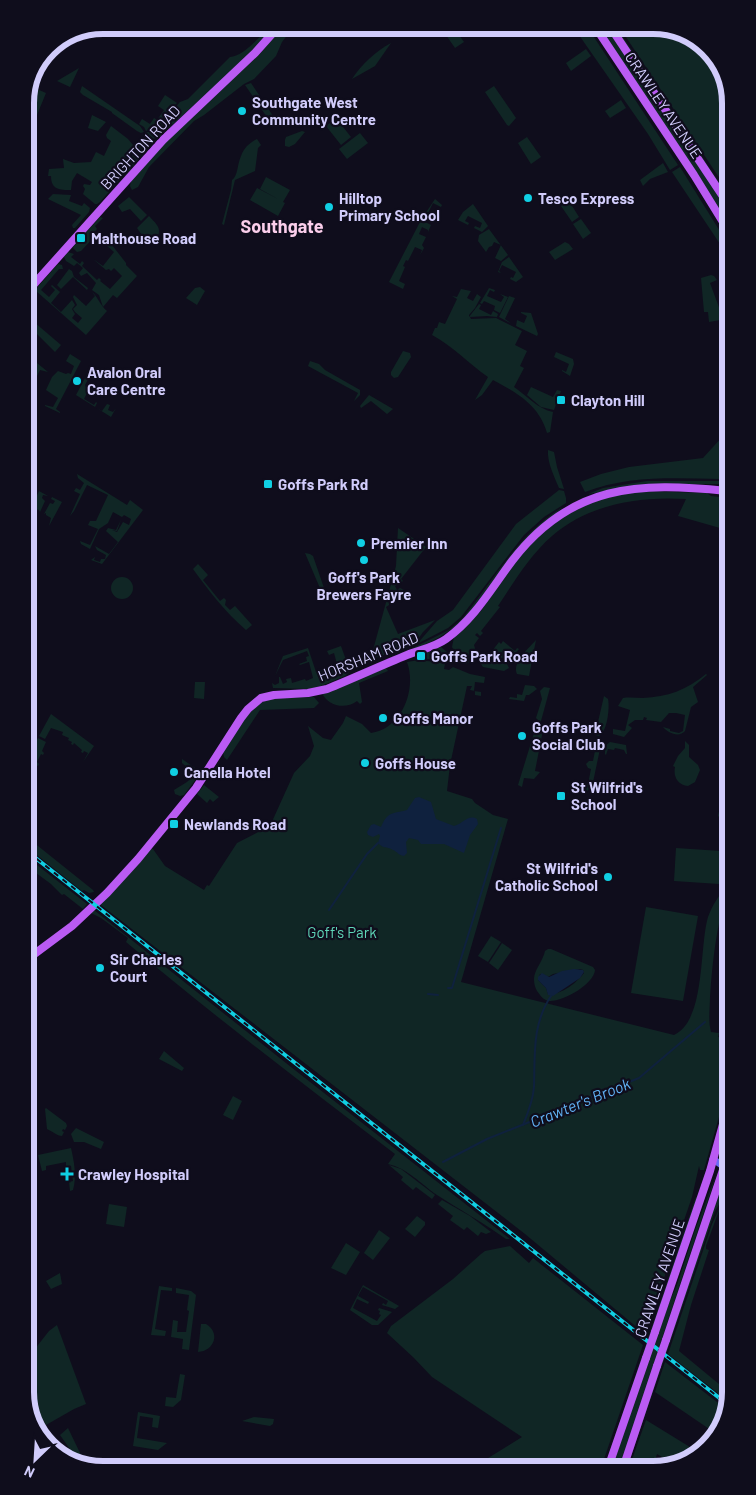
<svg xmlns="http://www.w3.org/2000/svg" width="756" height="1495" font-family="Barlow,sans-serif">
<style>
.green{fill:#102625;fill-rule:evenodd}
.water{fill:#0f213e}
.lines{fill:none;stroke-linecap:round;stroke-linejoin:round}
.stream{stroke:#0f213e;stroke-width:2}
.secondary{stroke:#6d6af4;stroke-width:7}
.primary{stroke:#ba5bf3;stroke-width:8}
.rail-casing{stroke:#10cfe3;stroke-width:4}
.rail{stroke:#0f0d1c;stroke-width:2;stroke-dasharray:5.5;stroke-linecap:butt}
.primary-bridge{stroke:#ba5bf3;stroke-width:8}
.poi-dot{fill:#10cfe3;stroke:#0f0d1c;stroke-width:2}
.labels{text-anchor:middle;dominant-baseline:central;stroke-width:4.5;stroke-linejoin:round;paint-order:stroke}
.poi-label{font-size:15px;font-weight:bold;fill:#d1ccfb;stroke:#0f0d1c;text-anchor:start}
.street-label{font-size:15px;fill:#d1ccfb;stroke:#0f0d1c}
.park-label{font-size:15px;fill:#5ed5b7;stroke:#0f0d1c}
.water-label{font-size:16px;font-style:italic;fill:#61b1f4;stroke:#0f0d1c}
.quarter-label{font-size:18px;font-weight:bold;fill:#fbceeb;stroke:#0f0d1c}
.rim{fill:none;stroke:#d1ccfb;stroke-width:6}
</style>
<rect width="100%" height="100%" fill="#0f0d1c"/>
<g class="green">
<path d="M270,25H276L238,65L158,138L151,139L142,135L157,127L180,102L188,99L230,57C243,57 262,35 270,25Z"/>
<polygon points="284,25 295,25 282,42 276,56 254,79 244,84 204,115 194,121 149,167 138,187 132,190 130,186 131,181 162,146 212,97 259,55"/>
<polygon points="439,25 452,25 464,42 455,48"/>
<polygon points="572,25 586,25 678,165 670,170 648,134"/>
<polygon points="597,25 606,25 712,184 726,206 726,220"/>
<polygon points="613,25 615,25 726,193 726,196"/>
<polygon points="618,25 659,25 700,41 725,73 726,188"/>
<path d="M391,43L375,66L352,79C361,65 376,51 391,43Z"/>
<polygon points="586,49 591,56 571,71 566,63"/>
<polygon points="79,68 70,87 57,81"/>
<polygon points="251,83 279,125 273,126 245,85"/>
<polygon points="30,86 46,93 37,115 25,110 27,95"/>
<polygon points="82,86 140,126 144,132 141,133 137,131 112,113 112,112 83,95 80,92"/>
<polygon points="494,86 516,118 509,126 507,125 485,92"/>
<polygon points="165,95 177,103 156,126 146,131 144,127 139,124 142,119 150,124 154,118 157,120 164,110 158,106"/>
<polygon points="621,100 626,108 610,118 605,111"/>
<polygon points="92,115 106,122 98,131 88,128"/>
<polygon points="336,118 351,137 341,145 326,126"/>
<path d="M111,126L128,139L133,145L122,177L100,202L97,204H95L83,194L85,189L83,186L84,184L90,185L92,182L77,173L72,181L71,190C60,190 51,190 51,176H48L49,169L64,168L63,159L74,163L91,162L96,152L104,156L111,141L107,138L106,135Z"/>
<polygon points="302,131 305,132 295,144 289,147 285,146 285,140 286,137"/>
<polygon points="360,133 368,143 347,159 339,149"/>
<polygon points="527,137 541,157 531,164 518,143"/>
<path d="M257,139L261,145L258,148L255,171L235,180L224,225L222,224L231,190L232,180C238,176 237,165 241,156C244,148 249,143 257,139Z"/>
<polygon points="137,141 142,149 143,153 125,177"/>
<polygon points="663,163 668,172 650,179 643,186 640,180"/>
<polygon points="680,167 726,241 726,253 672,172"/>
<polygon points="266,177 290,190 283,202 285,203 278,216 250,200 257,188 278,199 260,189"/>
<polygon points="53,194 71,195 69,201 82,206 84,203 90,208 89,212 75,228 73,228 72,225 81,215 48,199"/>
<polygon points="129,197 147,215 141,221 130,209 122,212 118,206"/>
<polygon points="435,199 442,205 441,207 433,203 426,217 425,216 423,221 431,225 428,232 428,230 422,227 419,234 426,237 422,245 424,248 420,255 422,250 415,247 408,261 406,260 403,266 405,267 399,281 405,284 403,289 389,282 421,220"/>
<polygon points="569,201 579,217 572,222 561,206"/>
<polygon points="473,204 488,226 482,232 474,228 475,226 480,228 482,223 468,216 465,221 469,223 468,225 458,220 463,212"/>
<path d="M149,216C154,222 162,227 158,236L149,241L144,238L137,228Z"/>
<polygon points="100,217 103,218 95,226 97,229 92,234 94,237 81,251 77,252 73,248 74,246"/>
<polygon points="581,219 591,233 583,239 573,224"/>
<polygon points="489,229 508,255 501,261 495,258 501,245 494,242 492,246 489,247 486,252 478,241 479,235"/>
<polygon points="108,240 126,263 126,265 137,276 117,298 113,295 103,307 99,295 92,290 96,283 87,273 81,276 79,273 83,268 77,263 74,266 66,261 64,257 68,252 74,254 71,257 80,264 82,261 84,263 82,266 97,280 99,278 101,280 100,281 110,289 122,276 114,268 111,271 109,269 106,270 93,259 103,266 114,252 105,244"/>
<polygon points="565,242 569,244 573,249 555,260 549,252"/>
<polygon points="509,257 523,277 516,282 510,279 511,277 513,278 516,272 502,265 499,271 501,273 498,272 502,262"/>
<path d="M58,264L62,265L63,269H59L41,290L49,297L55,290L51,286L52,285L60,292L51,303L61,312L72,300L75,305L72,309L75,314L72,318L78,323L82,318L75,312L73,309L77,305L73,297L74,295L86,306L95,296L92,292C98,297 100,305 107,311L86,335L36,291C28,299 32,305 37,314L26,304L28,298Z"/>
<polygon points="69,269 72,271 74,277 88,288 87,290 73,277 61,289 57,285"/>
<polygon points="711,275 714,276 717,280 710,283 720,310 726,308 726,319 709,322 708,312 704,312 701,278"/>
<polygon points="200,287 205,291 197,305 186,298 195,288"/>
<polygon points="489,288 495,290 494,292 490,290 487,296 501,302 504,297 500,294 508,297 500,313 494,310 495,306 484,301 482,304 480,303"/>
<path d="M461,289L471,291L467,298L473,301L477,294L481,297L475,308L469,315V317L479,304L481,305L479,309L491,315L493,311L498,314L497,317L487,316L470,317L471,319L496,318L522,331L515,345L527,351L520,366L524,368L514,387C527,396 538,409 553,412L550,432L547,433C539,405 517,393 493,380L482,395L475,400L488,377C469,364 453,346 432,335L435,328H437L439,322L445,324L457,299L452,296L457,297Z"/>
<polygon points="509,296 515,298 505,319 512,324 499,317"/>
<polygon points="521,312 531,313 538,334 537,336 516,326 517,320 524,323 527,316 521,313"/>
<polygon points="32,321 34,322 61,345 55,352 26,323"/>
<polygon points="403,351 410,353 411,357 398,377 394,378 391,375 391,372"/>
<polygon points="556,352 573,359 574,364 570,376 562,371 562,370 566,372 569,364 554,357"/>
<polygon points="26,354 48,372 40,370 33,384 26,381"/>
<polygon points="70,354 81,361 56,409 60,412 60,413 45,406 45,405 53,407 58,398 46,390 52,377 58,371 66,374 68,373 71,374 74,366 66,361"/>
<polygon points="310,361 319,364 325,370 360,390 360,395 354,401 358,393 308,366"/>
<polygon points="91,367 94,370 93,373 95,375 95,376 91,374 85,385 88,391 84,399 94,405 96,402 97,403 95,407 102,411 107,404 110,405 108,410 113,412 116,408 111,417 76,395"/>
<polygon points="531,387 553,397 557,390 561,391 554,410 541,407 527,395"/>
<polygon points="369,395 393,409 387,414 371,401 361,408 360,406"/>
<path d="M724,435L727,436V472L720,479C675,478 628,475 585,492L580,482L601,474L629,467L703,458Z"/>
<path d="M548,450L554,452L557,467L564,489L559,488C554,476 547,462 548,450Z"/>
<polygon points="77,474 127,505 130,500 143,510 102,564 91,560 95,557 94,560 100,562 101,559 105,559 106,555 97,550 95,546 109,554 118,542 106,531 108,528 116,530 121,520 117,531 112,530 117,532 123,522 129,525 131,519 124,515 122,517 113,512 108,523 99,529 90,549 81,544 80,541 90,545 98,529 88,525 90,521 96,521 108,495 87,485 74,511 70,516 80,494 74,491 76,488 80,490 84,483 78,478"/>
<polygon points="647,481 727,481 727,484 648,484 588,494 603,488"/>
<polygon points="559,490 564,491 566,498 566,503 544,517 524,535 461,617 448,628 417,644 437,621 453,610 516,524"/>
<polygon points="39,491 48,496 43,495 42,498 45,501 40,512 39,510 31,508"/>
<path d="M641,491L707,493L711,496L727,498V530L678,516L686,499C639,496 589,504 552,536C530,555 514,582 498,606L500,607L481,631L483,633L480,636L477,633L475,635L479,638L474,645C477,653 475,660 466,664L460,662L452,647L454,637L481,611L511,567L535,539L568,513L603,497Z"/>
<polygon points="52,497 62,502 49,526 51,518 46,515 46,513 44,514 50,503 53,504 55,501 51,499"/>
<path d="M563,507L529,536L463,621L440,637L412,651L413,648L449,630L462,619C494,580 518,534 563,507Z"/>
<polygon points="398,528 426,547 401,579 403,581 395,586 397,590 400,588 404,590 406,596 403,596 402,593 389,599 389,605 386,607 398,634 435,620 423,632 414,645 366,661 363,659 373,650 396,566"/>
<polygon points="305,553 310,554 313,556 324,588 322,593"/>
<path d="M198,564L208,575L203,580L220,601L224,598L226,600L225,605L230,610L235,606L252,625L246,630C225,612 209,591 193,569Z"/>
<circle cx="122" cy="588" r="11"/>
<path d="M536,640L529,676L517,674C512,662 528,649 536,640Z"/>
<path d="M503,641L515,651L517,648L519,649C509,663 505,658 489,655L499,642L501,644Z"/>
<polygon points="341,646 350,671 345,676 321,686 310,689 273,688 272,683 275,685 279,683 279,677 280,677 283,684 287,682 286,679 291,678 292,683 305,679 306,681 313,678 309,662 300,665 299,664 307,661 306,657 309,656 307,651 283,660 275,676 283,656 308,648 316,672 337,664 334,653 329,655 327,651"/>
<polygon points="441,647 447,652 449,656 448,661 419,658 419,656"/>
<path d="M419,660L443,663L445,664L444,669L449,670L453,667L470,674L485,677L484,683L475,682L474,691L481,692V696L475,695V691L470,690L472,686H467L450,765L447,791L472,799L475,803L493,815L508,819L461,982L674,1035C706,1020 699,947 708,917C712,906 718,896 726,888L723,820L718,816L720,807L724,808L725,783L723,750L728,749L729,910H722C715,939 712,967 710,997C710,1008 708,1021 711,1032L719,1033L718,1037L723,1038V1041L729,1042L730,1078L704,1170H700L699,1166L692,1197L645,1334L525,1234L97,902L150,848L153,849L165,866L204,890L207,885L209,886L237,843L270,826L294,773L310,756L314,746L308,726L323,738L331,740L343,723L346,716L362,724L371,733C402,729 417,689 407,662Z"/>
<polygon points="484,661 507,664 509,668 504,671 483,667 481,664"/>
<path d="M386,668L388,671L359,683L362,702L360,704L357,701C345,710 328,706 322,693Z"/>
<path d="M706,674L707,675L693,687L698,702L691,707L685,731C679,738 668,733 663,727L670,729V731L679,733L683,731L685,715L676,713H669L661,722L646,720L647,718L644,717L643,720H635L628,725L632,728L624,737L613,734V729L625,731L630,710L618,706L623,698C629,697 636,698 643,698C667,697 687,690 706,674Z"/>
<polygon points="195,682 205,682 204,699 194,698"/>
<polygon points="525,685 534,686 537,689 529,695 526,695 524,701 509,699 510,697 517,698 517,694 522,695"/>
<polygon points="544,687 550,688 541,721 542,727 548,731 543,730 535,771 540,772 534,779 524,778 522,787 518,785 538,720 536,718 542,699 540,691"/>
<path d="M604,696L608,699C610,708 607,732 599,736L595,735Z"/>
<path d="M314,697L319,703L314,708L260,710L227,760L224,757L223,752C234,735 246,707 267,700C281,696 299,698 314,697Z"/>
<polygon points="51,714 94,746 83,762 88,753 84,751 83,753 81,752 82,750 74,743 73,745 71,744 72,742 68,740 69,738 62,735 63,732 51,728 45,739 39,736"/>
<polygon points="38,738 46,742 42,751 44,753 43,755 41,754 37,762 39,764 38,766 35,765 33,769 28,765 30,759 28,757"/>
<path d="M685,741L689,745V757L698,765L700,770L695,782L688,786C678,785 673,777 675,767L673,766L678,756L685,748Z"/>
<polygon points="610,742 626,745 627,754 626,754 624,750 615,748 614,750 608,749 606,755 605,754 605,746"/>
<polygon points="593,746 600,749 592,787 587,791 584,788 585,784 588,784 591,769 588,768 586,764 589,761 593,761 595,751 591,750"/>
<polygon points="182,759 201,772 184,795 180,796 175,794 174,790 187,782 195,774 182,763"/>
<polygon points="204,785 219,797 213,802 210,799 207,803 206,802 197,794"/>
<polygon points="28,838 93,890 94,892 89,893 84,890 82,891 28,848"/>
<polygon points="676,848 721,851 719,884 674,881"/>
<polygon points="28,858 87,904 83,909 64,894 62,895 51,884 28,867"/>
<polygon points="646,907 698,916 683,1001 631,993"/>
<path d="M94,910L291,1067L510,1239H506C484,1223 460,1210 437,1195C421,1184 407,1168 388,1164L395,1154C304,1085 213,1015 126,942L128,938L101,918L91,913Z"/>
<polygon points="491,936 501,942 488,962 478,956"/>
<polygon points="502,943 512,950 498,970 489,963"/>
<path d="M548,949H551L593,967L595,970C594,984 563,1002 549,1001C543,1000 540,995 537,991C535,987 534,984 534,979C534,970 543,961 545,951ZM580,969L583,970L584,973C576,983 562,995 548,994L546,988L538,980L540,974L548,977L553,974Z"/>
<polygon points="164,1051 184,1068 182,1071 159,1059"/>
<polygon points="233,1096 242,1101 233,1120 223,1115"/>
<path d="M46,1108L66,1123L67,1126L65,1130L63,1129L62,1131L64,1132L62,1136C57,1136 52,1131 47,1129L45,1109Z"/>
<polygon points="76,1128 104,1142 101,1149 84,1142 74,1142 71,1134"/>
<path d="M71,1148C74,1161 77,1177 73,1190L70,1191L69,1182L73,1181L71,1166H66V1162L46,1166V1170L42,1171L38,1155Z"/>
<polygon points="389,1165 401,1169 435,1195 432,1199 416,1187 413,1190 401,1180 403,1177"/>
<polygon points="718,1170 620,1465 613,1465 664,1314 677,1285 695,1230"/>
<polygon points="719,1193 730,1194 720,1203 715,1211 628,1465 627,1465"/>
<polygon points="696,1197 698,1198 607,1465 605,1465"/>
<polygon points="442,1200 470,1216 491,1232 486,1234 481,1232 478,1236 467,1227 464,1230 450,1220 453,1216 438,1204"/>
<polygon points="109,1204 127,1207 124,1227 106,1224"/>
<polygon points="721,1205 706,1246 706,1249 709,1250 691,1305 679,1351 731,1394 728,1401 668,1354 712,1224"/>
<polygon points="417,1216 425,1222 425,1225 415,1237 405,1229"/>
<polygon points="379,1230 390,1238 373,1260 364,1253"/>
<polygon points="346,1243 360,1252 346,1275 331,1268"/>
<polygon points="510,1246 529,1263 533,1258 643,1345 602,1465 483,1466 480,1463 522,1437 432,1377 414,1358 387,1333 391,1326 453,1279 481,1254 485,1251"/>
<polygon points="60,1273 62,1284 51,1289 46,1281"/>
<polygon points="363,1285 399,1306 395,1309 382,1305 383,1303 386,1305 388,1301 363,1287 358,1296 369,1302 368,1304 357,1299 353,1308 377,1321 381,1315 379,1314 380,1311 378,1310 379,1308 392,1312 378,1325 372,1325 350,1310"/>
<polygon points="159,1286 172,1288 172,1291 161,1290 155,1329 166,1331 165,1336 151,1335"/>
<polygon points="176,1288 191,1291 196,1295 189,1350 182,1349 183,1339 171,1337 173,1320 178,1321 177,1332 186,1332 189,1311 187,1310 189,1295 176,1293"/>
<path d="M201,1324H206C221,1333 214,1351 198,1352Z"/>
<polygon points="57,1325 86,1404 74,1409 46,1425 31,1399 31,1354 49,1331"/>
<polygon points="665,1362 726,1409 718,1435 655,1392"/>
<polygon points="180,1374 185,1375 181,1400 173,1407 165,1406 166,1397 176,1398"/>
<polygon points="138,1412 160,1416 158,1428 152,1427 153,1418 140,1416 137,1438 167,1443 158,1450 133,1446"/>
<polygon points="254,1417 274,1419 273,1424 270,1426 242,1421"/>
<path d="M646,1420L698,1452C678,1468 679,1467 657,1454L654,1464L630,1465Z"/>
<polygon points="68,1428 81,1455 78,1457 74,1455 60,1435"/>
</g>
<g class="water">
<path d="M419,797L431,802L436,819L454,826C463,824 468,814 477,819L478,824L470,835L464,853L444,844H421L418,840L409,838L406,842L407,853L404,856C398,855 398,852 393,850C387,846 385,850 378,843L380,836L379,834L373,837L368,835L367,832L371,825L374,824L381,827C388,811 392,814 407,810L415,798Z"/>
<polygon points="574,969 583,970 584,972 580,978 553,996 548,995 546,988 538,980 538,977 542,973 549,977 562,971"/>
</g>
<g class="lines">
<g class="stream">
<polyline points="329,910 367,854 378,843"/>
<polyline points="448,988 452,988 501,828"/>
<polyline points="428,994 438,995"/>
<path d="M523,1125C528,1113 533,1100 534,1087C535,1055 532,1024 551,996"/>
<polyline points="443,1162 487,1139 639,1078 705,1022"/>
</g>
<g class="secondary">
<polyline points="713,1159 730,1171"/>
<polyline points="717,1188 725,1180 730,1177"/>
</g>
<g class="primary">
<polyline points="594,25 694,175 726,227"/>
<polyline points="609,25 726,201"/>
<polyline points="26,293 163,140 255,53 280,25"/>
<path d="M29,958L72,926L107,893L138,859L196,788L241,718L248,709L261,698L274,695L308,693L327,689C354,678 380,666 407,655C420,650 435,647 446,639C475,618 491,589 512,561C571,484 638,482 727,491"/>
<polyline points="655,1332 710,1171 730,1099"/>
<polyline points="666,1340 730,1149"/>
<polyline points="609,1465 646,1358"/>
<polyline points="624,1465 657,1366"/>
</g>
<defs>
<polyline id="rail" points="28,852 727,1404"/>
</defs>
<use href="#rail" class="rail-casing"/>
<use href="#rail" class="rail"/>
<g class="primary-bridge">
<polyline points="646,1358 655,1332"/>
<polyline points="657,1366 666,1340"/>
</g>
</g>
<g class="poi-dot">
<circle cx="242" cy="111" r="5"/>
<circle cx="528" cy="198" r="5"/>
<circle cx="329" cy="207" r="5"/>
<rect x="76" y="233" width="10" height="10" rx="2.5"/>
<circle cx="77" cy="381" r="5"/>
<rect x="556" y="395" width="10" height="10" rx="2.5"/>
<rect x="263" y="479" width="10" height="10" rx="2.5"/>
<circle cx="361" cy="543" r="5"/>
<circle cx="364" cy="560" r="5"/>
<rect x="416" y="651" width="10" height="10" rx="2.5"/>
<circle cx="383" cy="718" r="5"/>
<circle cx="522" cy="736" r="5"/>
<circle cx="365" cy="763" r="5"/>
<circle cx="174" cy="772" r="5"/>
<rect x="556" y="791" width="10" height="10" rx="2.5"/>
<rect x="169" y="819" width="10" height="10" rx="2.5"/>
<circle cx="608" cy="877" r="5"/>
<circle cx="100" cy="968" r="5"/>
<path d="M64.5 1166.5h5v5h5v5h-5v5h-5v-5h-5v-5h5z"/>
</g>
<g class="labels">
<g class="poi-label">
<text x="252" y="102">Southgate West<tspan x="252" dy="17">Community Centre</tspan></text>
<text x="339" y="198">Hilltop<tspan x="339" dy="17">Primary School</tspan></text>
<text x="538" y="198">Tesco Express</text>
<text x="91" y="238">Malthouse Road</text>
<text x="87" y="372">Avalon Oral<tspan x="87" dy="17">Care Centre</tspan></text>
<text x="571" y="400">Clayton Hill</text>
<text x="278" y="484">Goffs Park Rd</text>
<text x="371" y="543">Premier Inn</text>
<text x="364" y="577" text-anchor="middle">Goff's Park<tspan x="364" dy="17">Brewers Fayre</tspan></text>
<text x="431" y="656">Goffs Park Road</text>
<text x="393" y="718">Goffs Manor</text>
<text x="532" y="727">Goffs Park<tspan x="532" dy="17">Social Club</tspan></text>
<text x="375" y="763">Goffs House</text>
<text x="184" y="772">Canella Hotel</text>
<text x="571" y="787">St Wilfrid's<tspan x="571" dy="17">School</tspan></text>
<text x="184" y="824">Newlands Road</text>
<text x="598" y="868" text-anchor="end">St Wilfrid's<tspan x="598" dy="17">Catholic School</tspan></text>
<text x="110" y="959">Sir Charles<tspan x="110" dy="17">Court</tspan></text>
<text x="78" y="1174">Crawley Hospital</text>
</g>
<g class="street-label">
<text transform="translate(664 105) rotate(56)">CRAWLEY AVENUE</text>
<text transform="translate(140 147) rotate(-47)">BRIGHTON ROAD</text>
<text transform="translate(368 656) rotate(-22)">HORSHAM ROAD</text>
<text transform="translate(659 1278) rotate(-71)">CRAWLEY AVENUE</text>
</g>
<g class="park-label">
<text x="342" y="932">Goff's Park</text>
</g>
<g class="water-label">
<text transform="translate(580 1102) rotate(-22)">Crawter's Brook</text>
</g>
<g class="quarter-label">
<text x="282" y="226">Southgate</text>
</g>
</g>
<path d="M0 0H756V1495H0ZM103 34H653A69 69 0 0 1 722 103V1392A69 69 0 0 1 653 1461H103A69 69 0 0 1 34 1392V103A69 69 0 0 1 103 34Z" fill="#0f0d1c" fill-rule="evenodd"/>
<path class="rim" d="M103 34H653A69 69 0 0 1 722 103V1392A69 69 0 0 1 653 1461H103A69 69 0 0 1 34 1392V103A69 69 0 0 1 103 34Z"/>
<g transform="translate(35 1460) rotate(205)" stroke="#0f0d1c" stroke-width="4" paint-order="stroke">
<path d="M0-4L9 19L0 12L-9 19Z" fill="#d1ccfb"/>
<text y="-8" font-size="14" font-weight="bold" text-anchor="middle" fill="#d1ccfb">N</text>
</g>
</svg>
